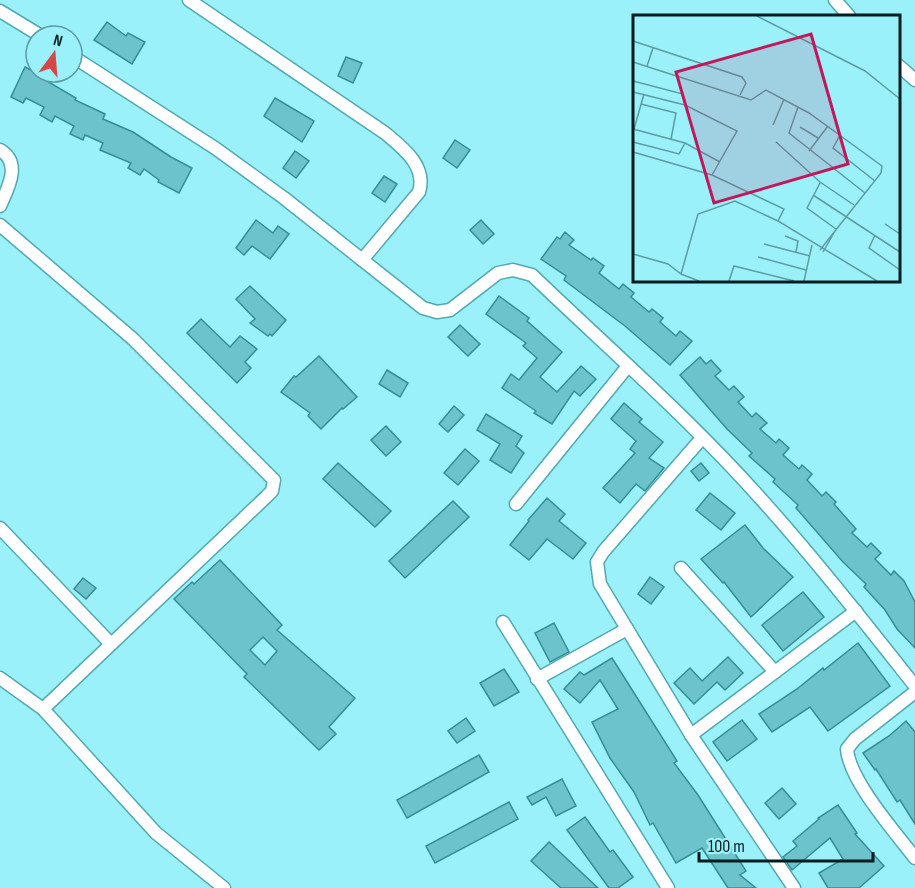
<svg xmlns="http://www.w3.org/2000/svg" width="915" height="888" font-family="'Sofia Sans Condensed',sans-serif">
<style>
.building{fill:#6cc3cc;stroke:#338e97;stroke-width:1.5;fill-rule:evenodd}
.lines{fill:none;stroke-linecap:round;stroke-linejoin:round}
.minor-casing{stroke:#52a9b2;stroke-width:15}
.minor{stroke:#fff;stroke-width:12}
.inset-road{fill:none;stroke:#5d9ca2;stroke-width:1.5}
.view{fill:#c2185b;fill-opacity:0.15;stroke:#c2185b;stroke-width:3}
.inset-edge{fill:none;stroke:#011d1f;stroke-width:3}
</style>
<rect width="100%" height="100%" fill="#9af1fa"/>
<g class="building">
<polygon points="107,22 126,36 128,33 145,42 132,64 94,40"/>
<polygon points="346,57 362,63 353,83 338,76"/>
<polygon points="25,67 46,78 45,80 76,98 75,100 105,114 103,119 133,132 171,157 192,168 179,193 158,182 159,180 144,169 140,175 128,168 131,163 100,150 103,143 85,135 83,140 70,134 74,126 55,116 52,122 40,115 44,107 26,98 23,103 11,97"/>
<polygon points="275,98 314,121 302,142 264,116"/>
<polygon points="455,140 470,150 457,168 443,158"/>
<polygon points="295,151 309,161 296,178 283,168"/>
<polygon points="384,176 397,184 385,202 372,193"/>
<polygon points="256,220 273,233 278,226 289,234 270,259 252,246 244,255 236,248"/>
<polygon points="481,220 494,234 483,244 470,230"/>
<polygon points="565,232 574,240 569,245 591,260 593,258 604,266 599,273 619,289 623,284 634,293 631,297 649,312 652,309 663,318 660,322 676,336 680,331 692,341 670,365 625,326 564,280 566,276 541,259 557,237 560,239"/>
<polygon points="250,286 286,320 272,336 270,334 268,336 250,323 255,319 236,299"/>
<polygon points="499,296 529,318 527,321 562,352 540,377 557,392 581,366 596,379 580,396 574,391 552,424 534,413 536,411 502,388 511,374 519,380 537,358 523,346 526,343 486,314"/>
<polygon points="201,319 230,347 240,336 257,349 245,362 251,368 237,383 187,333"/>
<polygon points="460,325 480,344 468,356 448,337"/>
<polygon points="319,356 357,397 343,409 342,408 321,429 308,416 310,413 281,392 294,376 296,377"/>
<polygon points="700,357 706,364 711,360 721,371 715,376 729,390 734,386 744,397 738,402 752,417 756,413 767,423 760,429 776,443 779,439 789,448 783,455 799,469 802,465 812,474 807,480 822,496 826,492 836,502 834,504 856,529 852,533 867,547 871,543 881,553 875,559 891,575 894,571 904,581 915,602 915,648 897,629 885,610 864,587 866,584 843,562 796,508 798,505 773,482 775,479 749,456 752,453 727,429 680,375"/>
<polygon points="387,370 408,383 400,397 379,384"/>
<polygon points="624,403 642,419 639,422 663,442 649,458 664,468 645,491 636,484 620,503 603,488 635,453 630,449 636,441 611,419"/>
<polygon points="454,406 464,415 448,432 439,424"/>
<polygon points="486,414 522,436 516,446 524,453 511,473 490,460 500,444 477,430"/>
<polygon points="386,426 401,442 386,456 371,440"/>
<polygon points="465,449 479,461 458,485 444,473"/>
<polygon points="338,463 391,511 375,527 323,479"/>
<polygon points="701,463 709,473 699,481 691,471"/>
<polygon points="710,493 735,513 721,530 696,510"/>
<polygon points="547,498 565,514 559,521 586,543 573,559 547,539 529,560 510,545 529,521 528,520"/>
<polygon points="453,501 469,517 405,578 389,561"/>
<polygon points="745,525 763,548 793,577 751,617 724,582 723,583 701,559"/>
<path d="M220,560L282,625L277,630L355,698L329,727L336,734L319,750L244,677L247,674L174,599L192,582L194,584ZM263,637L277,651L265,665L250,650Z"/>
<polygon points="650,577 664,587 651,604 638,594"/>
<polygon points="83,578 96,588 86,599 74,589"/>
<polygon points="803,592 824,617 783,651 762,625"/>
<polygon points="554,623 569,652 550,662 535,633"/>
<polygon points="858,643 890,686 828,731 810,707 772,732 759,714 797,689 823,668 824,670"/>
<polygon points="728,657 743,673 725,690 717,682 694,704 674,683 690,668 702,681"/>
<polygon points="612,658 677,761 674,763 698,795 746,871 740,875 756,888 728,888 702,848 676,863 653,823 650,825 634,792 610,758 592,722 618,709 600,680 580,703 564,689 580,672 584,675"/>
<polygon points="504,669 519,692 494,706 480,683"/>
<polygon points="466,718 475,731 457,743 448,731"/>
<polygon points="742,720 757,739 727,761 713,742"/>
<polygon points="906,721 915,732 915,824 900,800 897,802 876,769 875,770 863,753 889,736"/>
<polygon points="479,755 489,772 407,818 397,800"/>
<polygon points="562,779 576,806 556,816 546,797 532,805 527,797"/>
<polygon points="782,788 796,804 779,819 765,803"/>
<polygon points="509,802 518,819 435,863 426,846"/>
<polygon points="838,805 857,833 855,834 884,866 859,888 828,888 819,873 843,859 830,838 792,870 783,857 797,846 793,841 819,819 818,818"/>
<polygon points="585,817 610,852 613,850 633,877 618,888 609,888 567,830"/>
<polygon points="549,842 598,888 561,888 531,861"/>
</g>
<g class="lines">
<defs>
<g id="minor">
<path d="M189,0L385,133C403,148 427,166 419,192L362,260"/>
<polyline points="835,0 849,16"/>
<polyline points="0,11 41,36"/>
<path d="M72,56L215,148L284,198L423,308L437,312L450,310L498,273L513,270L532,275C609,349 690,419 761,499C815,559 865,623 915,686"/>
<polyline points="898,65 915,80"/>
<path d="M0,150C22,163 8,188 0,206"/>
<polyline points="0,225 133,339 274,480 272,491 266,497 43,709"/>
<polyline points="702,438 603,552 597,562 600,584 691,735 794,888"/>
<polyline points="516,504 628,366"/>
<polyline points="0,528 111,644"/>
<polyline points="681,568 775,672"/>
<polyline points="503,622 668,888"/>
<polyline points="0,678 43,709 156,833 224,888"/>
<polyline points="537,679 627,629"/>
<path d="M915,692L855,739L847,749C849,780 895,832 915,858"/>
<polyline points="691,735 856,611"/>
</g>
</defs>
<use href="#minor" class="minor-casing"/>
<use href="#minor" class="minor"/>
</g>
<g transform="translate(633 15)">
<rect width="267" height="267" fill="#9af1fa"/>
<path class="inset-road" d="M124,1L232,56L267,84M0,26L109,62L113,68L107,80M0,47L118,85L133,75L176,98L249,151L248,158L202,216M14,51L20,33M0,66L50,79L52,90M0,77L52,90L104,116L79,160M8,89L43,98L38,124M165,92L156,118L232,178M140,110L151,84M167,112L185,123M0,114L52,128L87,147M1,114L11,79M207,120L200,133L242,166M0,127L46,139L52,128M143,127L187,167L221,190M176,136L195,111M0,137L79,160L151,194L145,206L244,266M187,168L174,193L203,214M180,180L267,237M252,209L267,219M242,220L236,233L267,255M152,221L165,226L163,237M131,229L177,241M187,235L202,216L190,237M0,239L35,249L48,259L65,199L102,186L145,206M125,242L173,255M48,259L66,266M96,266L101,251L161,266M171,266L179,230"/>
<path class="view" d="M178,19L215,149L81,188L43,57Z"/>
<rect width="267" height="267" class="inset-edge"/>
</g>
<g transform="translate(54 54) rotate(16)"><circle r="28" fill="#9af1fa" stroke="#5d9ca2" stroke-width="1.5"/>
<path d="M0-4.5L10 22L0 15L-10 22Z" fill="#d64646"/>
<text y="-9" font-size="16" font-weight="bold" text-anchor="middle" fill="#011d1f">N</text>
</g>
<path d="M699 852v9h174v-9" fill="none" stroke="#011d1f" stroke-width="3"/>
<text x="708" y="852" font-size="18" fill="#011d1f" stroke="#9af1fa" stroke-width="4.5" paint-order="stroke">100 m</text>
</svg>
